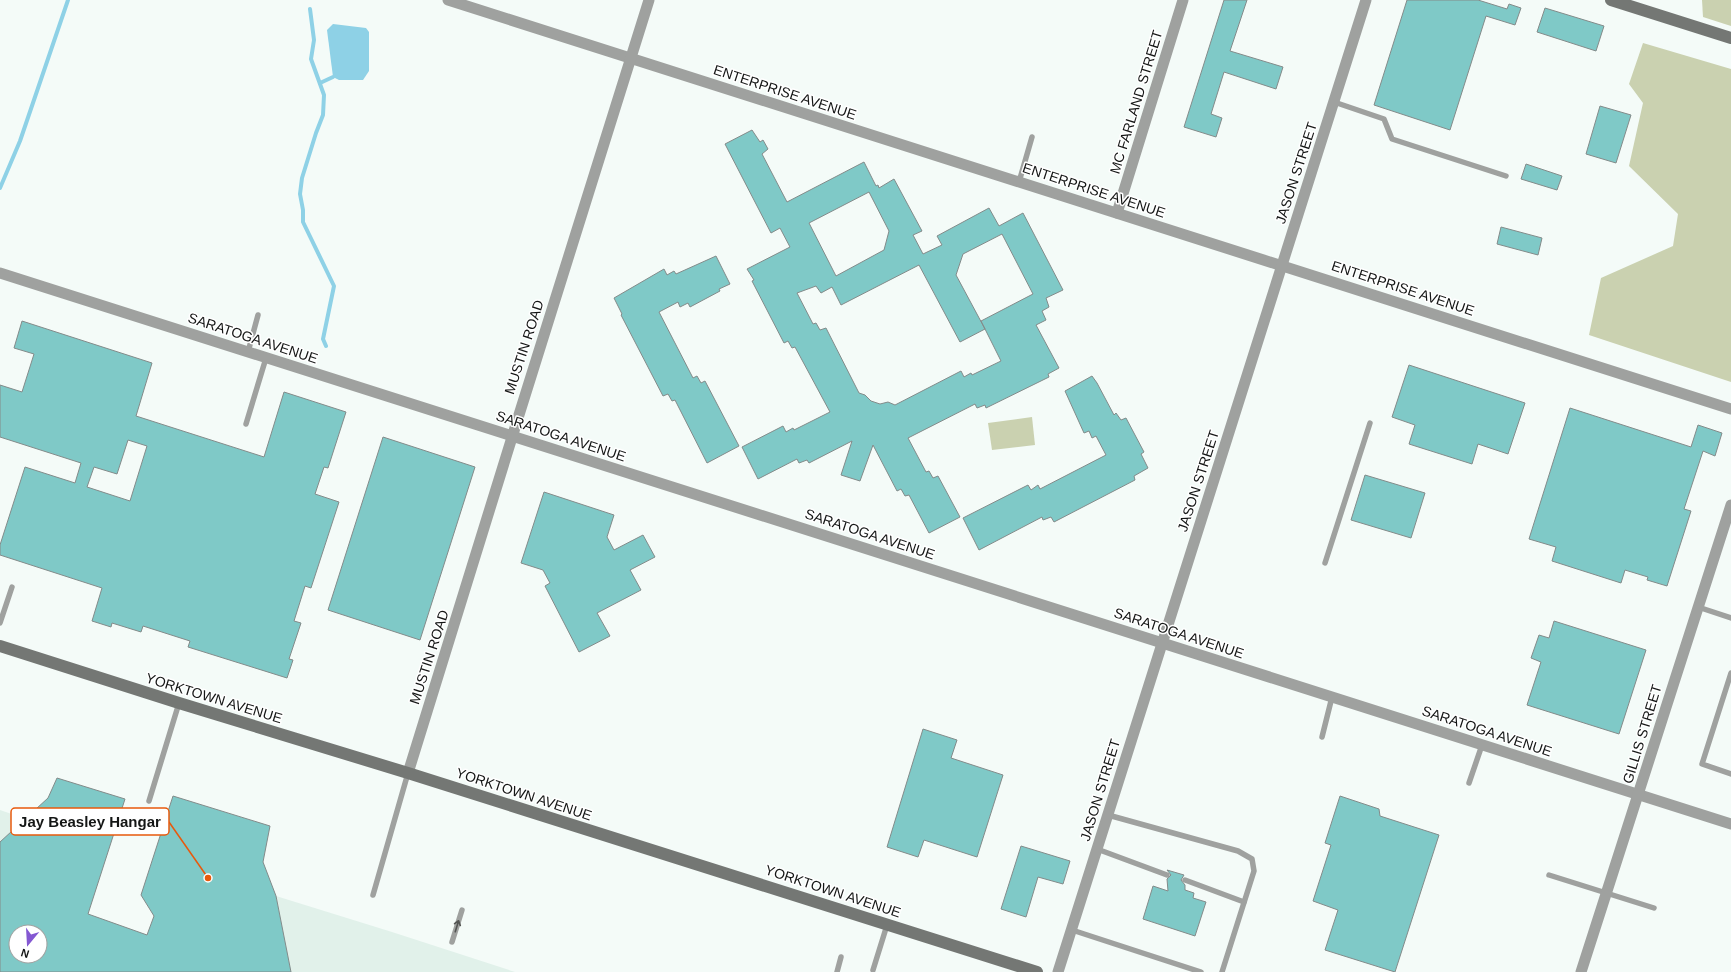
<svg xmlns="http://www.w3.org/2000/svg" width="1731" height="972" font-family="Arial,sans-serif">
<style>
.built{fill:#e1f1ea}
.green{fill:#cad1b0}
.water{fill:#8ed1e6}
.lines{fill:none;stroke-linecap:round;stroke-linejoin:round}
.stream{stroke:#8ed1e6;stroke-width:4}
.building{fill:#7fc9c7;stroke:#838b8a;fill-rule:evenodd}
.lane{stroke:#9fa19f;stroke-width:5.5}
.street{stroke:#9fa19f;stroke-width:11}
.secondary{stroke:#747774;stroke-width:12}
.oneway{stroke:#535553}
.labels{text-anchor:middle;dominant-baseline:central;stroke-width:3;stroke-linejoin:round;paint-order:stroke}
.street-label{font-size:14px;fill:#141615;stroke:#fff}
.leader{fill:none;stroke:#e8590c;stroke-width:1.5}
.callout-dot{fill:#e8590c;stroke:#fff;stroke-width:1.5}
.callout{fill:#fff;stroke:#e8590c;stroke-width:1.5}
.callout-label{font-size:15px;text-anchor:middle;font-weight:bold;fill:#141615}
</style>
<rect width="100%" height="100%" fill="#f4fbf8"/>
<g class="built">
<polygon points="0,810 26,819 0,842"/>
<polygon points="276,896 392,932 515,972 291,972"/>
</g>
<g class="green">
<polygon points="1702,0 1731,0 1731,26 1703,17"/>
<polygon points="1643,43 1731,69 1731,382 1589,335 1601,278 1673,246 1678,214 1629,166 1643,103 1629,84"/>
<polygon points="1032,417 1035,445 992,450 988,423"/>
</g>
<polygon class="water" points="333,24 366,28 369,32 369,71 363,80 339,80 333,77 327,30"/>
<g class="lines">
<g class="stream">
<polyline points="310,9 314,40 311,59 324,95 323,115 316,133 302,178 300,194 303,210 303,222 334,286 323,339 326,346"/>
<polyline points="320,83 333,77"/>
<polyline points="0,188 20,141 68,0"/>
</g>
</g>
<g class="building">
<polygon points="1224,0 1247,0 1230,51 1283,67 1276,89 1224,72 1211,114 1222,118 1216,137 1184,127"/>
<polygon points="1407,0 1478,0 1507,9 1509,4 1521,8 1515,25 1486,16 1450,130 1374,105"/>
<polygon points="1545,8 1604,26 1596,51 1537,32"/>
<polygon points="1600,106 1631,115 1616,163 1586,154"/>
<path d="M752,130L760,142L763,140L768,149L762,154L787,202L864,162L876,186L878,185L879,188L894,179L922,231L913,235L923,254L942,245L937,236L989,208L999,226L1023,213L1063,290L1046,298L1049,307L1042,311L1046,320L1036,325L1059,368L1048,374L1049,377L986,408L985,405L977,408L975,404L908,438L926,472L929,471L933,478L938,476L960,517L929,533L909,495L905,496L901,489L897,491L873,445L860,481L841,475L852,441L809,463L807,460L799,463L797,459L758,479L742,447L783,426L786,432L793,428L794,430L830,412L795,347L792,348L788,341L784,343L752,281L754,280L747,269L790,247L780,228L771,233L725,144ZM869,192L889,231L884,250L836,276L809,223ZM1002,234L1033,294L981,321L1001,361L972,375L971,373L964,377L961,371L895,405L888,402L880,404L871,401L865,395L859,393L826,328L820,330L816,323L813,324L797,293L816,286L821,293L832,287L841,305L919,265L960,342L985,329L956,275L963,254Z"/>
<polygon points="1526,164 1562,176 1557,190 1521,179"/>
<polygon points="1501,227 1542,238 1538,255 1497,244"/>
<polygon points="716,256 730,284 719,289 720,291 690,307 688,303 680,307 678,302 659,312 693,378 697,376 701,383 705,381 739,446 707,463 675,400 672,401 668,394 663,396 621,315 622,314 614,298 664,269 667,275 674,271 676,274"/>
<path d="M22,321L152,363L136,416L264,457L284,392L346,412L328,468L324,467L315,494L339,502L311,588L305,586L294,621L301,623L289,659L293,660L287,678L188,647L190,641L143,626L141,632L112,623L111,627L92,621L102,588L0,555V545L25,467L75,483L81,463L0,437V385L22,392L34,354L14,348ZM128,440L147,446L130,501L87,487L94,467L117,474Z"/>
<polygon points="1409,365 1525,403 1508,454 1478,444 1472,464 1409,444 1415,425 1392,417"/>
<polygon points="1092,376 1097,383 1114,415 1116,413 1121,420 1126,418 1144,452 1141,454 1148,468 1134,476 1135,480 1054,522 1051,517 1043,520 1042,517 979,550 963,518 1028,485 1031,490 1038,485 1040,489 1106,455 1096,436 1092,438 1089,431 1084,433 1065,391"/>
<polygon points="1570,408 1691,447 1698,425 1722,433 1715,456 1703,451 1684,509 1691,511 1667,586 1647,580 1648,577 1625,570 1621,583 1552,561 1556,547 1529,539"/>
<polygon points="383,437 475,467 420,640 328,610"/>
<polygon points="1365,475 1425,493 1411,538 1351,520"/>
<polygon points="544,492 614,515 607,537 614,550 643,535 655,557 630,570 641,590 597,613 610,636 579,652 545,586 550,583 543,570 521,563"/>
<polygon points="1554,621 1646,650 1619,734 1527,705 1541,662 1531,658 1539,635 1549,638"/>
<polygon points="923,729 957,740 951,758 1003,775 977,857 924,840 918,857 887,847"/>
<path d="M57,778L125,799L88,914L147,935L154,916L141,895L173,796L270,826L263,862L276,896L291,972H0V842L48,798ZM16,932H40V956H16Z"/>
<polygon points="1340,796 1379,809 1380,816 1439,835 1395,972 1325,950 1338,910 1313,901 1331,845 1325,843"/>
<polygon points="1021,846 1070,861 1063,884 1038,877 1026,917 1001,909"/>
<polygon points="1167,870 1184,875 1181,880 1185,885 1185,890 1194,893 1193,898 1206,902 1195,936 1143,919 1153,886 1168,891 1167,879 1171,875"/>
</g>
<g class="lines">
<g class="lane">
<polyline points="1334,102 1384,119 1392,139 1506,176"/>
<polyline points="1019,182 1032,137"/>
<polyline points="248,352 258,315"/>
<polyline points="246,424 266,358"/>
<polyline points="1325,563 1370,423"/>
<polyline points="1698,607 1731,618"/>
<polyline points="0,623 12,587"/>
<polyline points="1731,673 1702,764 1731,774"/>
<polyline points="1322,737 1332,697"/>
<polyline points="1469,783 1482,745"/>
<polyline points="149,801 179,703"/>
<polyline points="1108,815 1238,851 1252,859 1254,871 1222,972"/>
<polyline points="1097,849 1167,875"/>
<polyline points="1549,875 1654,908"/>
<polyline points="1185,880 1244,902"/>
<polyline points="373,895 408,773"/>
<polyline points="1072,930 1201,972"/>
<polyline points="452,942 462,910"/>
<polyline points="873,970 887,925"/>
<polyline points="837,972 841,957"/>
</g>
<g class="street">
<polyline points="448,0 1731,409"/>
<polyline points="1117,213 1183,0"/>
<polyline points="0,273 1731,824"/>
<polyline points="408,773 518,418 649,0"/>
<polyline points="1058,972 1366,0"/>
<polyline points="1581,972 1731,505"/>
</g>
<g class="secondary">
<polyline points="1611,0 1731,38"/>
<polyline points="0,646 179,703 408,773 1037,972"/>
</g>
</g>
<defs><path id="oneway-shaft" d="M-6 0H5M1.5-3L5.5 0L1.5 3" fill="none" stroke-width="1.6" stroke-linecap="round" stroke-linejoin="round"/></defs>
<use class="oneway" href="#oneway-shaft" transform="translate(457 926) rotate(-73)"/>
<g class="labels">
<g class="street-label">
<text transform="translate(785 92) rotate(18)">ENTERPRISE AVENUE</text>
<text transform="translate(1136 102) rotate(-73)">MC FARLAND STREET</text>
<text transform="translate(1296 173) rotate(-72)">JASON STREET</text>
<text transform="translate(1094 190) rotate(18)">ENTERPRISE AVENUE</text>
<text transform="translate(1403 288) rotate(18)">ENTERPRISE AVENUE</text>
<text transform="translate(253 338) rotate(18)">SARATOGA AVENUE</text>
<text transform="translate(524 347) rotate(-72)">MUSTIN ROAD</text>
<text transform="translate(561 436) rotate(18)">SARATOGA AVENUE</text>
<text transform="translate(1198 481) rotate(-72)">JASON STREET</text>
<text transform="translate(870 534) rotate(18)">SARATOGA AVENUE</text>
<text transform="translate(1179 633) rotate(18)">SARATOGA AVENUE</text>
<text transform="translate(429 657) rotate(-72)">MUSTIN ROAD</text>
<text transform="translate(214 698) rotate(17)">YORKTOWN AVENUE</text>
<text transform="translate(1487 731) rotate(18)">SARATOGA AVENUE</text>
<text transform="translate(1642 734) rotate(-73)">GILLIS STREET</text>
<text transform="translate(1100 790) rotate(-73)">JASON STREET</text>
<text transform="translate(524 794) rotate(18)">YORKTOWN AVENUE</text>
<text transform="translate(833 891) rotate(18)">YORKTOWN AVENUE</text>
</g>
</g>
<path class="leader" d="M208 878L169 822"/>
<circle class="callout-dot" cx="208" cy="878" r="4"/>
<rect class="callout" x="11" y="808" width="158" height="27" rx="4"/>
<g class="callout-label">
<text x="90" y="827">Jay Beasley Hangar</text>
</g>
<g transform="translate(28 944) rotate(198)"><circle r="19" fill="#ffffff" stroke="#a1a2a1"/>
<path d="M0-3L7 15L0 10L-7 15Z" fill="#8458d2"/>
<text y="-6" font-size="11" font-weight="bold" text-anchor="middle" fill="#141615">N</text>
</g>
</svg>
